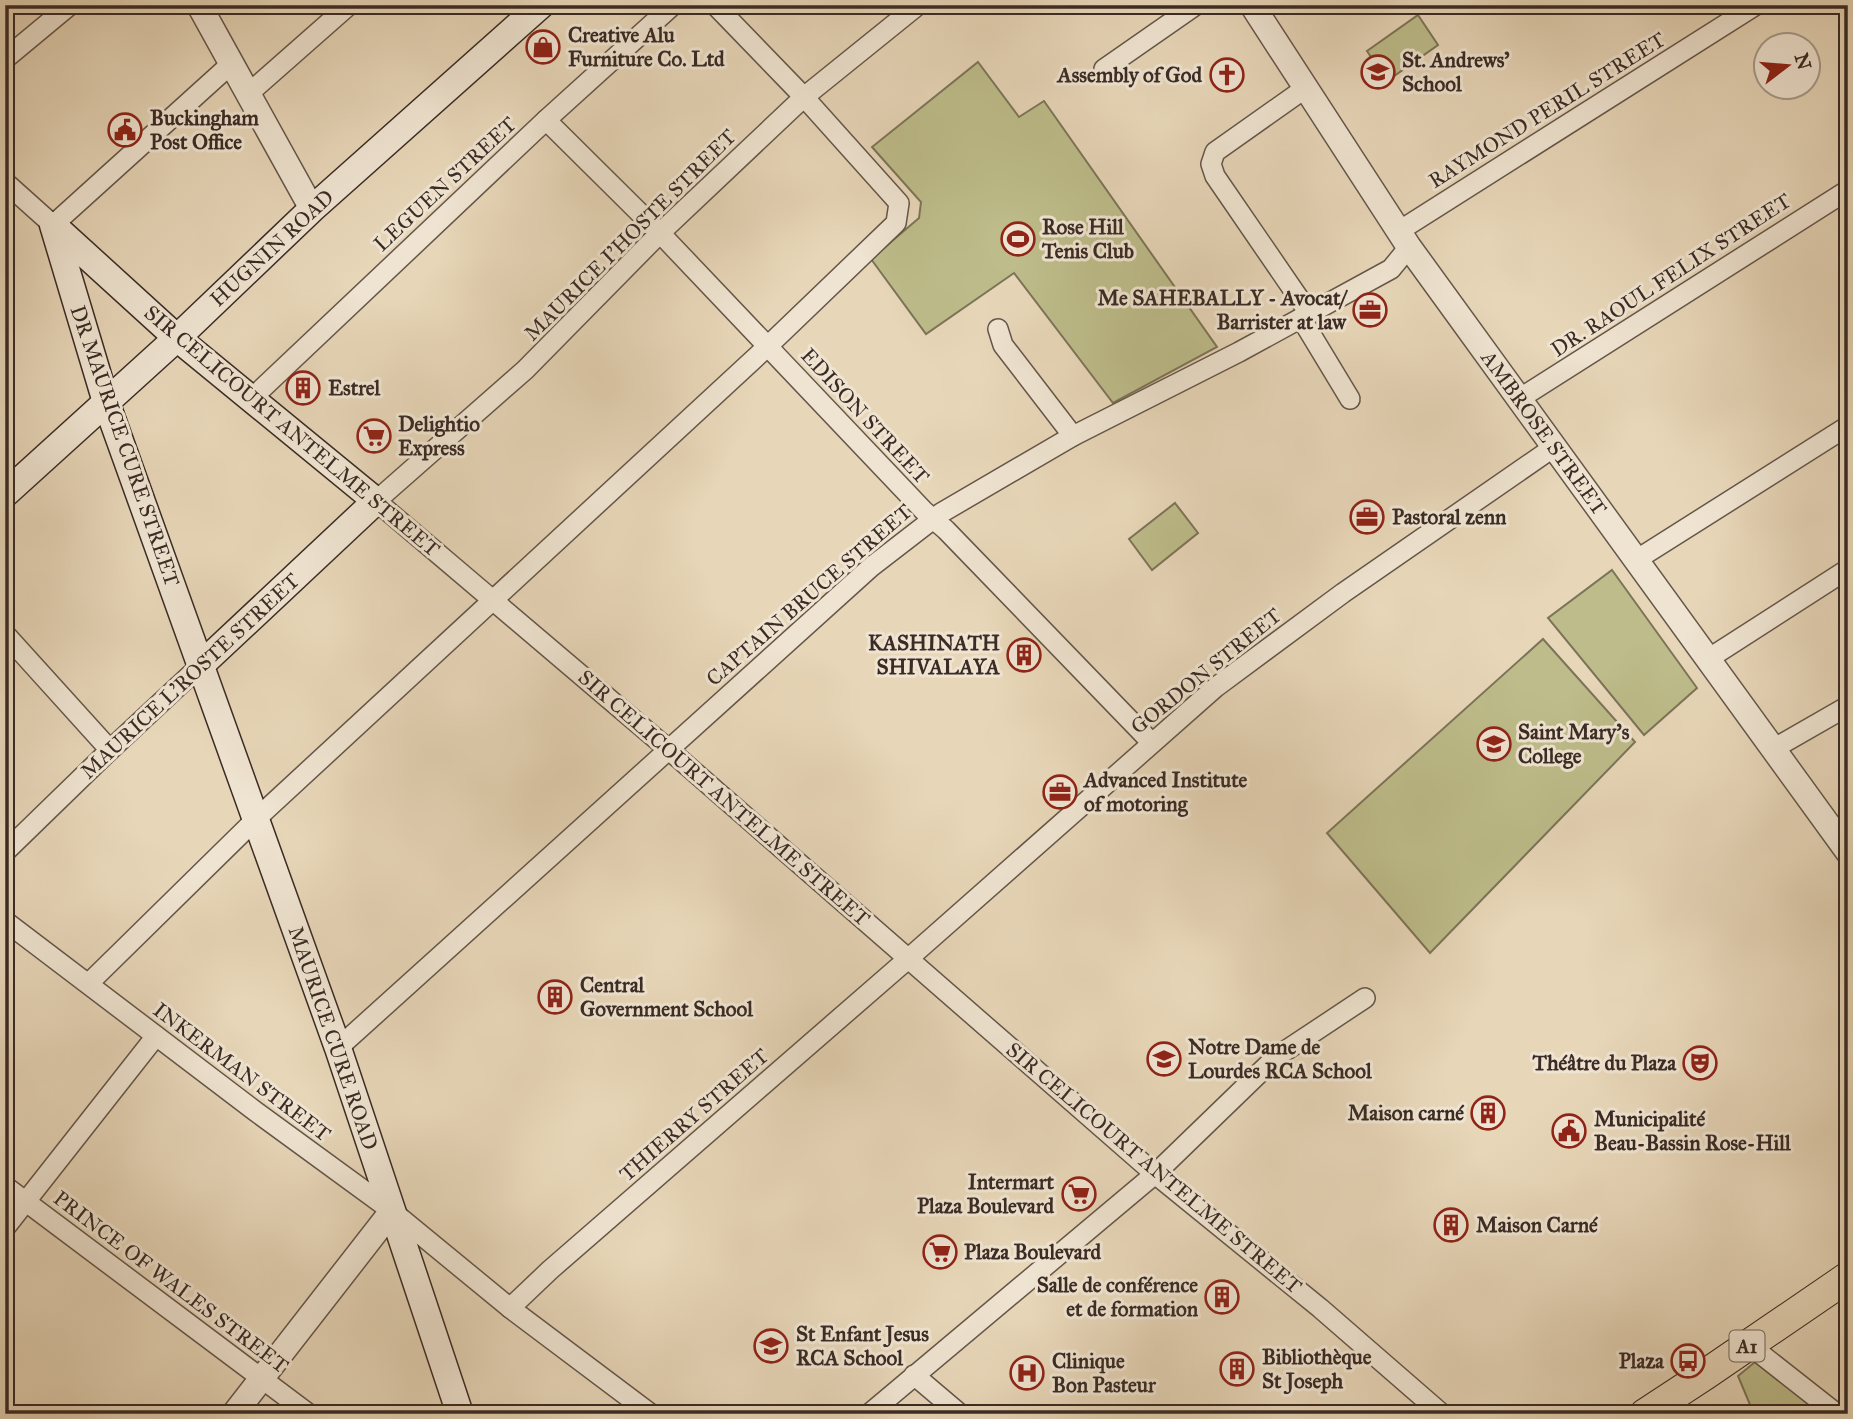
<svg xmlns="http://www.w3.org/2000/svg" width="1853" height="1419" font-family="'IM FELL Great Primer',serif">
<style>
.garden{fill:#bdbc8a;stroke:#7c7458;stroke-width:2}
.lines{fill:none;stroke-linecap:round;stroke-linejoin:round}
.minor-casing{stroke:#65564a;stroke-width:22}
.tertiary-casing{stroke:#65564a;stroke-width:27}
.secondary-casing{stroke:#3a2b25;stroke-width:29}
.primary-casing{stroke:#3a2b25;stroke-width:32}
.minor{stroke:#efe4d1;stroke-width:19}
.tertiary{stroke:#efe4d1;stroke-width:24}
.secondary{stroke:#efe4d1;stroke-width:26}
.primary{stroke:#e7d6b8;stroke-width:30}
.labels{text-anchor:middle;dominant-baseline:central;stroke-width:6;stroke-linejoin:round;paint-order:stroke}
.shield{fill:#efe4d1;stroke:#706259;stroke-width:2}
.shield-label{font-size:19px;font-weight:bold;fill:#3a2b25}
.poi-label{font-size:21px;font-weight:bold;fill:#3a2b25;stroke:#efe4d1;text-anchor:start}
.street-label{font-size:21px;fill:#3a2b25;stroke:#efe4d1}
</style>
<rect width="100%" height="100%" fill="#e7d6b8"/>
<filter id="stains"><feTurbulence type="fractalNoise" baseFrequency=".00286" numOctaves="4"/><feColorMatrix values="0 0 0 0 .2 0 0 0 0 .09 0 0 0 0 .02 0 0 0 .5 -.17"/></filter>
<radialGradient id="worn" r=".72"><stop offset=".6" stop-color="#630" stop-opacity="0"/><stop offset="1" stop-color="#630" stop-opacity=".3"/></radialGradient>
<g class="garden">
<polygon points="1418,15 1438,45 1387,81 1367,51"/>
<polygon points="978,62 1019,117 1044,101 1217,347 1113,403 1014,273 926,334 871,259 919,218 921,202 872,147"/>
<polygon points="1175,503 1198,533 1152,570 1129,539"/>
<polygon points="1612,570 1697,688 1644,735 1548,618"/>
<polygon points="1543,639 1635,742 1430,953 1327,833"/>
<polygon points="1755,1362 1821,1414 1748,1414 1751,1407 1738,1376"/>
</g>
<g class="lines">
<defs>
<g id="minor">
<polyline points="918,5 804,97 660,233 525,370 376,501 668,749 1155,1174 1320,1308 1442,1414"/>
<polyline points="5,59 70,5"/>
<polyline points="1104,69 1196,5"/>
<polyline points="1307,87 1215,152 1211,164 1215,176 1309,313"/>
<polyline points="248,94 349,5"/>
<polyline points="546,120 660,233 924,511 946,530 1152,743"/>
<polyline points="5,182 53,225 231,64"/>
<polyline points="1399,231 1756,5"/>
<polyline points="1301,318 1350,399"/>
<polyline points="998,329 1003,345 1073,436"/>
<polyline points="251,399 546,120 673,5"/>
<polyline points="1519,399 1848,190"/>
<polyline points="1636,560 1848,426"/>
<polyline points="5,634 110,750"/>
<polyline points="1708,659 1848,569"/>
<polyline points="1773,749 1848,706"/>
<polyline points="5,852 110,750 201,665"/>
<polyline points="5,921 255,1111 392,1211 510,1308 651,1414"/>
<polyline points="89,983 256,819 768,346 896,223 899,203 804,97 715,5"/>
<polyline points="338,1048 871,567 941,513 1073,436 1239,352 1391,269 1409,247"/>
<polyline points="5,1186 309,1414"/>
<polyline points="5,1228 156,1036"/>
<polyline points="510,1308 550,1270 909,958 1216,687 1343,593 1554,447"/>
<polyline points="1748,1344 1837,1414"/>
<polyline points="914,1375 960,1414"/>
<polyline points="869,1414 1155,1174 1276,1057 1365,998"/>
</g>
<g id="tertiary">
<polyline points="199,5 312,209"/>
<polyline points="1252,5 1409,247 1848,852"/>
<polyline points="234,1414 392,1211"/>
</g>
<g id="secondary">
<polyline points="53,225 106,402 338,1048 460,1414"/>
<polyline points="54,226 177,338 376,501 201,665"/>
<polyline points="5,494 177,338 312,209 541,5"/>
</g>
<polyline id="primary" points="1645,1414 1706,1374 1848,1277"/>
</defs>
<use href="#minor" class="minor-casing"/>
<use href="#tertiary" class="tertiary-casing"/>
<use href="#secondary" class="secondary-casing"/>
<use href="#primary" class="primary-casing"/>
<use href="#minor" class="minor"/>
<use href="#tertiary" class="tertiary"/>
<use href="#secondary" class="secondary"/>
<use href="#primary" class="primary"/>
</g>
<defs>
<symbol id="shop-ring" viewBox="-11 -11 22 22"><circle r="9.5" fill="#efe4d1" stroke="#8f2418" stroke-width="1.5"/><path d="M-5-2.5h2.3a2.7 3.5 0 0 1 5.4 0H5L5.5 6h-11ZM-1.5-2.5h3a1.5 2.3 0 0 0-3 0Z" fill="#8f2418"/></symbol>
<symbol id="school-ring" viewBox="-11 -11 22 22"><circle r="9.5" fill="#efe4d1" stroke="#8f2418" stroke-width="1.5"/><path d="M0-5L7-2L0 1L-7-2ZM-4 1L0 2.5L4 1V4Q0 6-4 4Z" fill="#8f2418"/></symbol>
<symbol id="church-ring" viewBox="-11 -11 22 22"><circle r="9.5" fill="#efe4d1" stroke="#8f2418" stroke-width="1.5"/><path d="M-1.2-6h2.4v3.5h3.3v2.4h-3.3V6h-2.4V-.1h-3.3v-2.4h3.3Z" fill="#8f2418"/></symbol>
<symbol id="civic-ring" viewBox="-11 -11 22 22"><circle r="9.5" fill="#efe4d1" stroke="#8f2418" stroke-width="1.5"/><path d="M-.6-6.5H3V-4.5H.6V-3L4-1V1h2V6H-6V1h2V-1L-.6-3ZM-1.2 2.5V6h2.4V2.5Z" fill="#8f2418"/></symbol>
<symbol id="stadium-ring" viewBox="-11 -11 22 22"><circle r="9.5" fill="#efe4d1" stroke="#8f2418" stroke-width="1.5"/><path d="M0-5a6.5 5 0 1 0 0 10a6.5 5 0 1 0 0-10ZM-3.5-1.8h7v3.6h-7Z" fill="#8f2418"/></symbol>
<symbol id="office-ring" viewBox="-11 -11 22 22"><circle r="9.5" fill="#efe4d1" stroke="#8f2418" stroke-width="1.5"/><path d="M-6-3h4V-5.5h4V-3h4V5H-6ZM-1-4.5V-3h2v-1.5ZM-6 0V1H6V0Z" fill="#8f2418"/></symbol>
<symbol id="building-ring" viewBox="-11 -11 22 22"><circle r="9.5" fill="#efe4d1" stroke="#8f2418" stroke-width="1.5"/><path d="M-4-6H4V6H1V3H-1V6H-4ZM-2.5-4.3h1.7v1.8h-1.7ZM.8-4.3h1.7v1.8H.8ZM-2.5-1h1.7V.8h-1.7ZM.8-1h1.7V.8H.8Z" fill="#8f2418"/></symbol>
<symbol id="supermarket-ring" viewBox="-11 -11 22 22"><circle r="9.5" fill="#efe4d1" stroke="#8f2418" stroke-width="1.5"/><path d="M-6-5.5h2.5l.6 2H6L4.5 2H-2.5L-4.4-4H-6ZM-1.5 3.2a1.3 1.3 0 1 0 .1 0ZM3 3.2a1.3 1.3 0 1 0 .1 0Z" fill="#8f2418"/></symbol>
<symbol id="theatre-ring" viewBox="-11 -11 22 22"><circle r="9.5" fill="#efe4d1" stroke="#8f2418" stroke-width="1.5"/><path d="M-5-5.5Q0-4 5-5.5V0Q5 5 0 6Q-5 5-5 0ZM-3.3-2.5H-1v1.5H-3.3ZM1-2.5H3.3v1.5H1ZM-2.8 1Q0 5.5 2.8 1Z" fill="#8f2418"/></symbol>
<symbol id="bus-ring" viewBox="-11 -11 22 22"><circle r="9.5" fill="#efe4d1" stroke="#8f2418" stroke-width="1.5"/><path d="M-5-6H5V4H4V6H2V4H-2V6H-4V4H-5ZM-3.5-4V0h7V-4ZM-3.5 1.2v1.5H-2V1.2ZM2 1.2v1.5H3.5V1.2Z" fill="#8f2418"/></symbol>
<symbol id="hospital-ring" viewBox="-11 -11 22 22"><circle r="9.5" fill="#efe4d1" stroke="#8f2418" stroke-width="1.5"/><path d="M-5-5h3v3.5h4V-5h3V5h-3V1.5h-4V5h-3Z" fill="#8f2418"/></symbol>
</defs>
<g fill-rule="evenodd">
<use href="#shop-ring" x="524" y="28" width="38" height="38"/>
<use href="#school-ring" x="1359" y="53" width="38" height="38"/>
<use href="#church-ring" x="1208" y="56" width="38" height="38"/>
<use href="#civic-ring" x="106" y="111" width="38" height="38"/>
<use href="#stadium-ring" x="999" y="220" width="38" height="38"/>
<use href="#office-ring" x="1351" y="291" width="38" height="38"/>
<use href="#building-ring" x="284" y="369" width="38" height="38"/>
<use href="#supermarket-ring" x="355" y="417" width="38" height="38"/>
<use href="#office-ring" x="1348" y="498" width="38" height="38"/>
<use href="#building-ring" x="1005" y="636" width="38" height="38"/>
<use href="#school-ring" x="1475" y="725" width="38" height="38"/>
<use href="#office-ring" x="1041" y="773" width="38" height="38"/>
<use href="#building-ring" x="536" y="978" width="38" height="38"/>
<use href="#school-ring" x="1145" y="1040" width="38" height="38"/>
<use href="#theatre-ring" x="1681" y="1044" width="38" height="38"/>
<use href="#building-ring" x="1469" y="1094" width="38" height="38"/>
<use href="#civic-ring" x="1550" y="1112" width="38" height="38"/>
<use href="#supermarket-ring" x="1060" y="1175" width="38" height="38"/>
<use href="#building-ring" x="1432" y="1206" width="38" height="38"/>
<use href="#supermarket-ring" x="921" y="1233" width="38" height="38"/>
<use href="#building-ring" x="1203" y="1278" width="38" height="38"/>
<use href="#school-ring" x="752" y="1327" width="38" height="38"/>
<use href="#bus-ring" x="1669" y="1342" width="38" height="38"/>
<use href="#building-ring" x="1218" y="1350" width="38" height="38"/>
<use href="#hospital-ring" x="1008" y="1354" width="38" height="38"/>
</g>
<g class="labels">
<rect class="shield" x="1729.5" y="1330.5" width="35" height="31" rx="5"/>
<g class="shield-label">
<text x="1747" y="1346">A1</text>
</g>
<g class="poi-label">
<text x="568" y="35">Creative Alu<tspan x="568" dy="24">Furniture Co. Ltd</tspan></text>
<text x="1402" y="60">St. Andrews'<tspan x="1402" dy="24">School</tspan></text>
<text x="1202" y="75" text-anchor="end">Assembly of God</text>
<text x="150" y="118">Buckingham<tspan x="150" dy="24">Post Office</tspan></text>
<text x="1042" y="227">Rose Hill<tspan x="1042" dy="24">Tenis Club</tspan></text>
<text x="1346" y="298" text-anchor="end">Me SAHEBALLY - Avocat/<tspan x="1346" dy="24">Barrister at law</tspan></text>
<text x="328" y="388">Estrel</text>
<text x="398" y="424">Delightio<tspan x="398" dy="24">Express</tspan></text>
<text x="1392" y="517">Pastoral zenn</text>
<text x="1000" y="643" text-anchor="end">KASHINATH<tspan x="1000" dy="24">SHIVALAYA</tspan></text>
<text x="1518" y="732">Saint Mary's<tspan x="1518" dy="24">College</tspan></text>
<text x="1084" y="780">Advanced Institute<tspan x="1084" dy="24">of motoring</tspan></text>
<text x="580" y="985">Central<tspan x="580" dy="24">Government School</tspan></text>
<text x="1188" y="1047">Notre Dame de<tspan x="1188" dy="24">Lourdes RCA School</tspan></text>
<text x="1676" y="1063" text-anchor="end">Théâtre du Plaza</text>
<text x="1464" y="1113" text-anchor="end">Maison carné</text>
<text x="1594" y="1119">Municipalité<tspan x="1594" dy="24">Beau-Bassin Rose-Hill</tspan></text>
<text x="1054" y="1182" text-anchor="end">Intermart<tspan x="1054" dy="24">Plaza Boulevard</tspan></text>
<text x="1476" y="1225">Maison Carné</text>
<text x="964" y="1252">Plaza Boulevard</text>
<text x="1198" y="1285" text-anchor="end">Salle de conférence<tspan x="1198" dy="24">et de formation</tspan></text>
<text x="796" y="1334">St Enfant Jesus<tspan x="796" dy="24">RCA School</tspan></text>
<text x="1262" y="1357">Bibliothèque<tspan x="1262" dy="24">St Joseph</tspan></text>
<text x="1052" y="1361">Clinique<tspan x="1052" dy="24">Bon Pasteur</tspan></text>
<text x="1664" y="1361" text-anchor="end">Plaza</text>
</g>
<g class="street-label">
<text transform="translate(1547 110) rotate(-32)">RAYMOND PERIL STREET</text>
<text transform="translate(445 184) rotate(-43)">LEGUEN STREET</text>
<text transform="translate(630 235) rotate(-45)">MAURICE I'HOSTE STREET</text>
<text transform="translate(272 248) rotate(-43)">HUGNIN ROAD</text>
<text transform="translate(1671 275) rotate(-33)">DR. RAOUL FELIX STREET</text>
<text transform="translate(865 416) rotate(47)">EDISON STREET</text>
<text transform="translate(292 431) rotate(40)">SIR CELICOURT ANTELME STREET</text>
<text transform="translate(1544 433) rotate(54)">AMBROSE STREET</text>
<text transform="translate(125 446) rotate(71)">DR MAURICE CURE STREET</text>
<text transform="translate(809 595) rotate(-41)">CAPTAIN BRUCE STREET</text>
<text transform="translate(1206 671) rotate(-39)">GORDON STREET</text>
<text transform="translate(190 676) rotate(-43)">MAURICE L'ROSTE STREET</text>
<text transform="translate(724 798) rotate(41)">SIR CELICOURT ANTELME STREET</text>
<text transform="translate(333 1038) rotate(71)">MAURICE CURE ROAD</text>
<text transform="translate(242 1072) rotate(37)">INKERMAN STREET</text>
<text transform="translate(694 1115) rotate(-41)">THIERRY STREET</text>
<text transform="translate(1154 1168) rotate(40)">SIR CELICOURT ANTELME STREET</text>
<text transform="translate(171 1282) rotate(37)">PRINCE OF WALES STREET</text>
</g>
</g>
<rect width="1853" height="1419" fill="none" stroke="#e7d6b8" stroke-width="28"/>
<rect x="7" y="7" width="1839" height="1405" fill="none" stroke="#3a2b25" stroke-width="3.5"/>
<rect x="14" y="14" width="1825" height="1391" fill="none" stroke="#3a2b25" stroke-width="2"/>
<g transform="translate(1787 66) rotate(74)"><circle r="33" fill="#efe4d1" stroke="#a79a8c" stroke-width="2"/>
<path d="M0-5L12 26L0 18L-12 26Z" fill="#8f2418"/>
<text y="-10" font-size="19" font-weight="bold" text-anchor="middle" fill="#3a2b25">N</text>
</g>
<rect width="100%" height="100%" filter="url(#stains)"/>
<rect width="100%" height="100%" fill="url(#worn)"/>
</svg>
